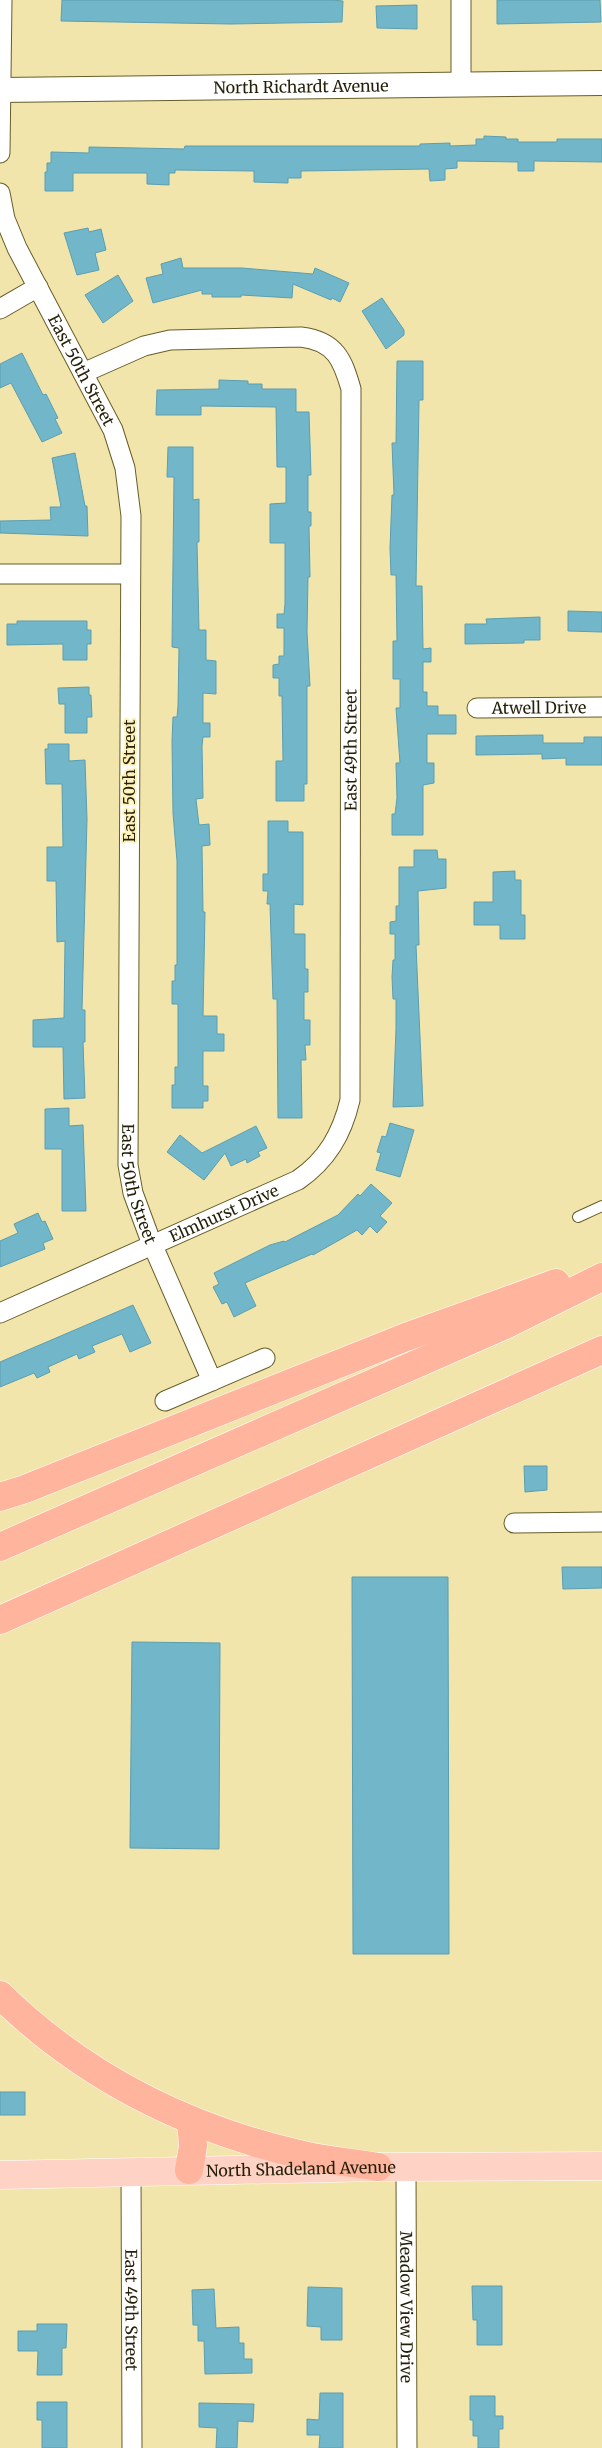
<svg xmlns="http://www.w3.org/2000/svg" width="602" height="2448" font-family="Merriweather,serif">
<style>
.building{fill:#72b6c9;stroke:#5b9eb1}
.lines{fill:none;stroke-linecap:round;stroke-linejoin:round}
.service-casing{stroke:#685d28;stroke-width:12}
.minor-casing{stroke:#685d28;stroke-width:21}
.tertiary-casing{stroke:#685d28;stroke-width:26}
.primary-casing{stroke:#fff;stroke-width:29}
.motorway-casing{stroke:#fff;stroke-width:29}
.service{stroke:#fff;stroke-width:10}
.minor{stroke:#fff;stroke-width:19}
.tertiary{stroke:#fff;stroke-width:24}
.primary{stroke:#fed2c4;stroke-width:28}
.motorway{stroke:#feb49d;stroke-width:28}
.labels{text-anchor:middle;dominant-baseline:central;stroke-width:4;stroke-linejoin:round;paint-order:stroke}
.street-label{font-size:16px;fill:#231f08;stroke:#fef2b9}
</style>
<rect width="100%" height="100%" fill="#f1e5ac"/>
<g class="building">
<polygon points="62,0 332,0 343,1 342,22 231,24 61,21"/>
<polygon points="497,0 600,0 601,22 497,24"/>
<polygon points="417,5 417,29 377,28 376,6"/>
<polygon points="484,136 506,137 506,139 518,139 518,142 557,142 557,139 602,139 602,162 534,161 534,171 518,171 518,162 457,161 457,168 445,169 445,180 430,181 429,169 301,171 301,178 288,178 288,183 254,182 254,171 175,170 175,173 169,173 169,185 147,184 147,173 73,173 73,191 45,191 45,172 47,172 47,163 51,163 51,152 89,153 89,147 184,149 185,146 420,146 420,144 450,143 450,146 476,145 476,139 484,139"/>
<polygon points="88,228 89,232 101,229 106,250 95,253 99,270 77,275 64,233"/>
<polygon points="181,258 183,268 242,268 313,274 315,268 349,283 340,302 332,298 331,300 293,284 292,298 241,295 241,297 212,297 212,294 202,294 202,290 153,303 146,278 163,274 161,264"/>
<polygon points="118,275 133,301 103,323 85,295"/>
<polygon points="382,298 404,330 404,335 386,349 362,311"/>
<polygon points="22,353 43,395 46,394 58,418 55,419 62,433 42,442 11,383 0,388 0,364"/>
<polygon points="397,361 423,361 423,400 419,400 416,586 422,586 423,649 431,648 431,662 423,662 423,692 427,692 427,706 438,706 438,715 456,715 456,734 427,734 427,763 434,763 434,783 423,785 423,835 392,835 392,814 395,814 397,798 396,763 400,763 396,708 400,708 400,679 393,679 393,641 397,641 396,575 391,575 390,548 392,495 394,495 392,443 396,443"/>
<polygon points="219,380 248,381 248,384 262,384 262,389 296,389 296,412 309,412 311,475 308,475 308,512 311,512 311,526 309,526 310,577 308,577 307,632 310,686 307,686 307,784 304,784 304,801 276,801 276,761 283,761 282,696 279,696 279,678 273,678 273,665 279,664 279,656 284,656 284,628 277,628 277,614 284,614 285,604 285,543 270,543 270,504 286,503 286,467 277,467 276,407 201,406 201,415 156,415 157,390 219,389"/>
<polygon points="168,447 193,447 193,500 199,499 199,542 197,542 199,630 206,630 206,660 216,661 216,694 203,693 203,723 210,723 210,737 203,737 202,746 203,798 196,799 199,825 209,824 210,845 202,846 203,912 205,912 203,1016 217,1016 217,1034 224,1034 224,1051 203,1051 203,1086 208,1086 208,1101 203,1101 203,1108 172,1108 172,1085 175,1085 175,1067 178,1067 178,1004 172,1004 172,981 175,981 175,965 177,965 177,861 173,813 172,741 173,717 177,717 178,706 179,648 172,647 174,477 167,477"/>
<polygon points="75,453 85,506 87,506 88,536 0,533 0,521 51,520 50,507 61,507 52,458"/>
<polygon points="568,611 602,612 602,632 568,631"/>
<polygon points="540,617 540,640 524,640 524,643 465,644 465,624 487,624 486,619"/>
<polygon points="17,621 87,621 87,630 91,630 91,644 87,644 87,660 63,660 63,644 7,645 7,624 17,624"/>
<polygon points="89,687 89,695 91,695 92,717 87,717 87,733 65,733 65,704 59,704 58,688"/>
<polygon points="543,735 543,743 584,743 584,737 602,737 602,765 566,765 566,758 542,759 542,754 476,755 476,736"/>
<polygon points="48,744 69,744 69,761 85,760 87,819 82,1010 85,1010 85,1042 83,1042 85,1098 64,1099 63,1047 33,1047 33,1020 64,1018 65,941 57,942 56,881 47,881 47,847 63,847 62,784 46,784 45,749 48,749"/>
<polygon points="268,821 288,821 288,832 303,832 303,905 294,904 294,934 305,934 305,969 308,969 308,992 304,992 304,1020 310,1020 310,1045 305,1045 306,1060 301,1060 302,1118 278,1118 277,999 273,999 270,904 267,904 268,891 263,891 263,874 268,874"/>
<polygon points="414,850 437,850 438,859 446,859 446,888 418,891 419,945 416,945 423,1106 393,1107 396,1029 396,999 393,999 392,977 393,960 395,960 395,934 390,934 390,922 396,921 396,906 399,906 399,867 414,867"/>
<polygon points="515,871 515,880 521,880 521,915 525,915 525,939 500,939 500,925 474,925 474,902 493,902 493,872"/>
<polygon points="69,1108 69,1126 83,1125 86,1211 62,1211 62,1149 45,1149 45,1109"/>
<polygon points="390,1123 414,1130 400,1177 376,1170 381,1153 377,1152 382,1136 386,1137"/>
<polygon points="256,1126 267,1148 258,1152 260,1156 247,1163 246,1159 231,1166 225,1153 204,1180 167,1152 180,1135 202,1153"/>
<polygon points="371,1184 392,1203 380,1216 387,1222 377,1233 370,1226 362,1235 357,1230 313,1255 312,1254 245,1283 256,1306 234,1317 227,1302 222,1304 213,1287 219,1284 214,1273 270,1245 284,1241 285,1242 338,1215 358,1194 360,1196"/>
<polygon points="38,1213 42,1222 45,1221 53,1239 43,1243 45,1249 0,1267 0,1241 18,1233 14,1224"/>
<polygon points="133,1305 151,1343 130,1352 122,1334 92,1346 95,1352 79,1359 77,1354 48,1367 50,1372 37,1378 34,1373 0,1387 0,1362"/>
<polygon points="524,1466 547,1466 547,1490 525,1492"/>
<polygon points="562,1567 602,1567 602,1588 563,1589"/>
<polygon points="352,1577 448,1577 449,1954 353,1954"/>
<polygon points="132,1642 220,1643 219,1849 130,1848"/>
<rect x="0" y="2092" width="25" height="23"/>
<polygon points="472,2286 502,2286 502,2345 477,2345 477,2320 473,2320"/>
<polygon points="308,2287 342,2288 342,2340 321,2340 321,2327 307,2326"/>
<polygon points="214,2289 216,2328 239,2327 239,2343 244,2343 244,2359 252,2359 252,2373 205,2374 204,2341 198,2341 198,2325 193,2325 192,2290"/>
<polygon points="37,2324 67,2324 66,2348 62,2348 62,2375 37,2375 38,2351 18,2351 18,2331 37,2331"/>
<polygon points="320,2393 343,2393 343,2448 319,2448 320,2435 307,2435 307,2419 319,2420"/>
<polygon points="470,2396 495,2396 495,2416 503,2416 503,2429 499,2429 499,2448 478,2448 478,2436 473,2436 473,2420 470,2420"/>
<polygon points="37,2402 67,2402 67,2448 42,2448 42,2420 37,2420"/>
<polygon points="199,2403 254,2404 253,2422 238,2421 237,2448 216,2448 217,2428 199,2427"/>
</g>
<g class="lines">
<defs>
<polyline id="service" points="578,1217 602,1206"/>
<g id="minor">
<polyline points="461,84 461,0"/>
<polyline points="0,153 2,0"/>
<path id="s1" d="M0,193L5,219L17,248L113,430L125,468L131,516L128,1165L133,1193L150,1239L212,1381"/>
<polyline points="0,309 38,287"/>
<polyline points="0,574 130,574"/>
<path id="s2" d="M477,708L602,707"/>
<path id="s3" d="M0,1313L298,1180C327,1160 342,1134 350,1100L351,389C343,361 336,341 301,337L170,340L144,346L83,373"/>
<polyline points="165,1401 265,1358"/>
<polyline points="514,1523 602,1522"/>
<path id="s4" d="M406,2167L407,2448"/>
<path id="s5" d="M131,2171L132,2448"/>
</g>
<g id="tertiary">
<path id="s6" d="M0,90L602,83"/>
</g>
<g id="primary">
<path id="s7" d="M0,2175L378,2167L602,2166"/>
</g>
<g id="motorway">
<polyline points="0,1497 25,1489 406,1337 556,1283"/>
<polyline points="0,1547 505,1325 602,1277"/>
<polyline points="0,1620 602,1350"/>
<path d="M0,1995C86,2079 190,2130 307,2156C330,2161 355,2163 378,2167"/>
<polyline points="189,2170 193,2146 191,2121"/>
</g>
</defs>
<use href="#service" class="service-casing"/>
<use href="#minor" class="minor-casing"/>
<use href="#tertiary" class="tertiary-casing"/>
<use href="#primary" class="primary-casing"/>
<use href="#motorway" class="motorway-casing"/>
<use href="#service" class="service"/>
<use href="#minor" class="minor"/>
<use href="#tertiary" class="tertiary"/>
<use href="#primary" class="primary"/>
<use href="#motorway" class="motorway"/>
</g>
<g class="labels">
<g class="street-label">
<text stroke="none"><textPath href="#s6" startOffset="301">North Richardt Avenue</textPath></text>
<text stroke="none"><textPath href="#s1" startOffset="196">East 50th Street</textPath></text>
<text stroke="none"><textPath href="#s2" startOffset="62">Atwell Drive</textPath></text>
<text stroke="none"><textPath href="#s3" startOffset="774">East 49th Street</textPath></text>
<text transform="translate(129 781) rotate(-90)">East 50th Street</text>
<text stroke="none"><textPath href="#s1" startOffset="1021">East 50th Street</textPath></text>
<text stroke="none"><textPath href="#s3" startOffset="245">Elmhurst Drive</textPath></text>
<text stroke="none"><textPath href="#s7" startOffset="301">North Shadeland Avenue</textPath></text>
<text stroke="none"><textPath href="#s4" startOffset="140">Meadow View Drive</textPath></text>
<text stroke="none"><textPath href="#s5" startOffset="139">East 49th Street</textPath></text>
</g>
</g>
</svg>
